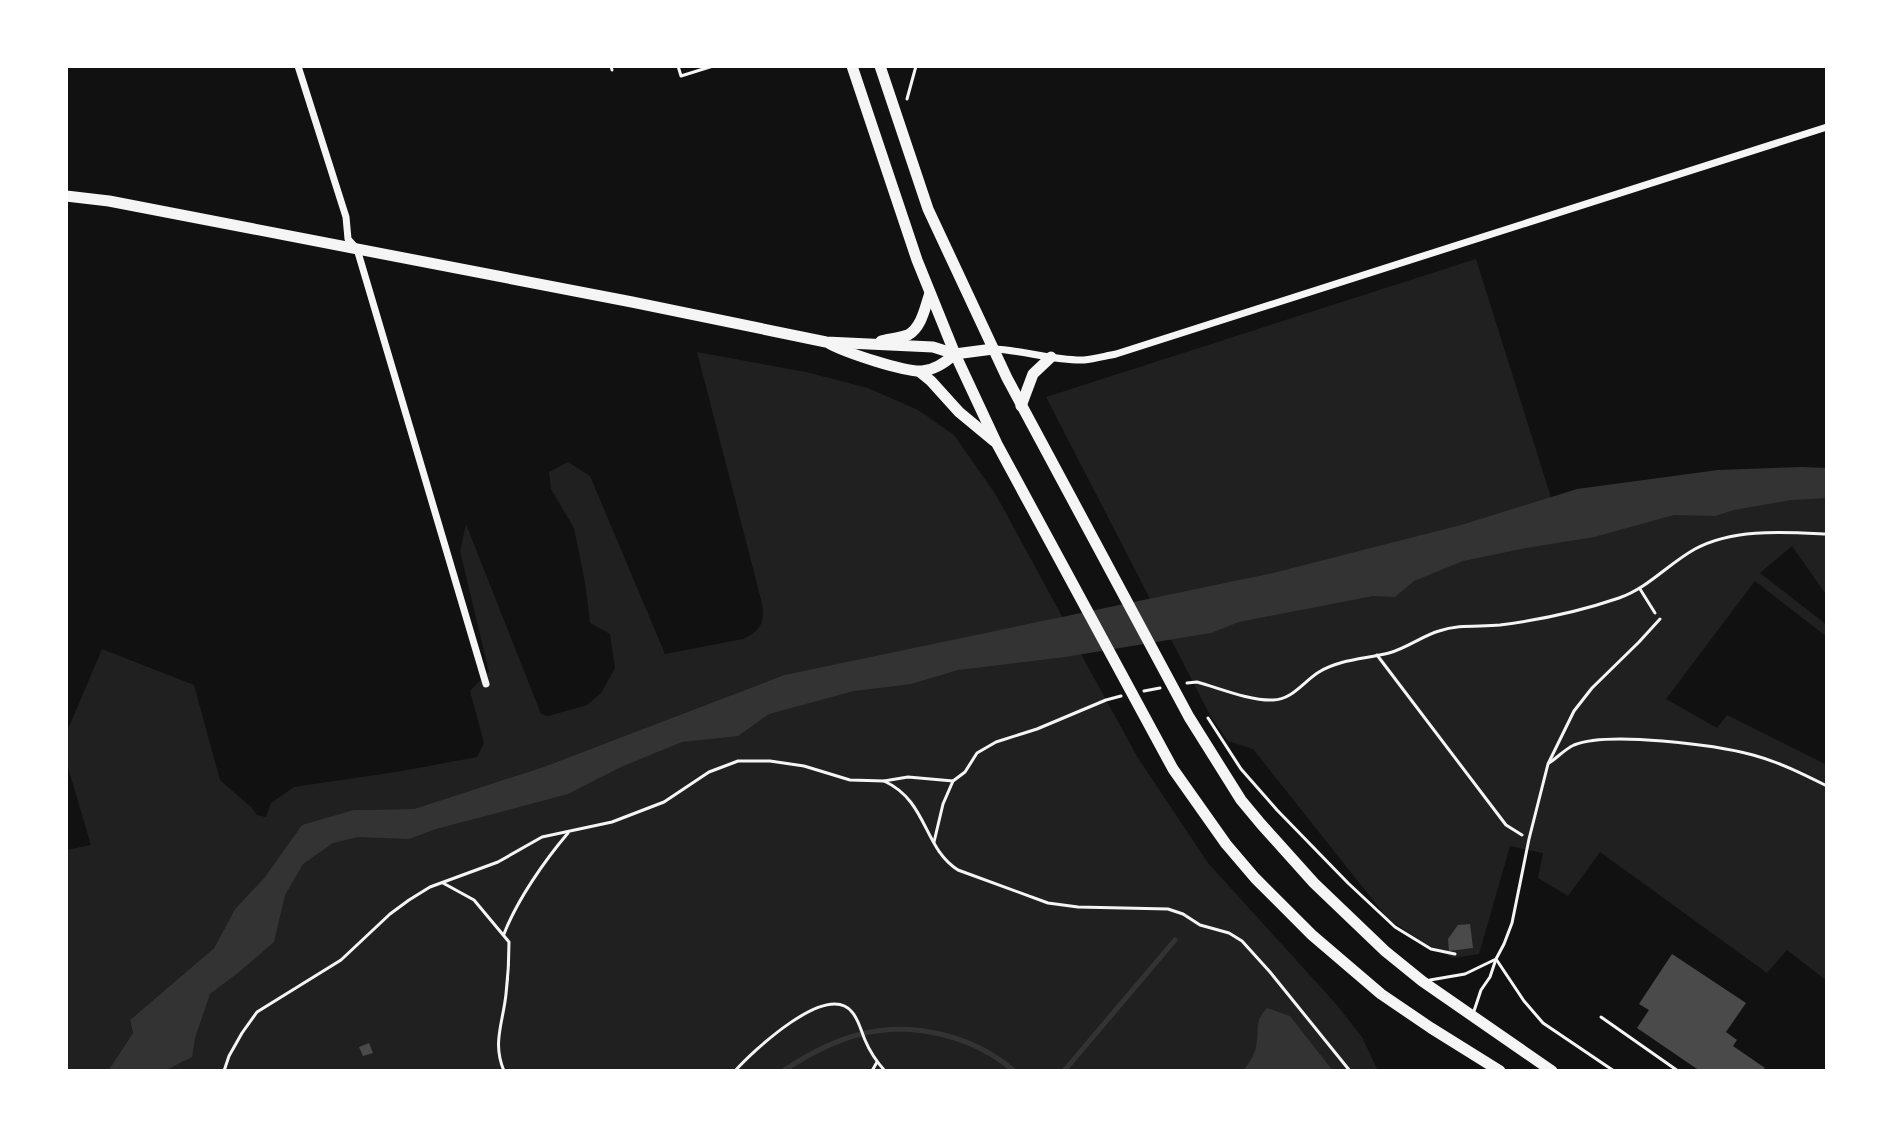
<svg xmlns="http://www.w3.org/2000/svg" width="1893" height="1137" font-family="Quicksand,sans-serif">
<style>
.green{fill:#202020}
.water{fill:#333}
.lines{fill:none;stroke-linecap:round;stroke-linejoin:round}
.stream{stroke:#333;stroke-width:5}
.building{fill:#4a4a4a}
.path{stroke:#f5f5f5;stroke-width:3}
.service{stroke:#f5f5f5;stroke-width:3}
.minor{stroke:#f5f5f5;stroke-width:7}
.primary{stroke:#f5f5f5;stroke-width:11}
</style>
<rect width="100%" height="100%" fill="#111"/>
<g class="green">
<polygon points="1476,259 1560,526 1827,488 1827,596 1792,546 1760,573 1827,625 1827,637 1755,581 1666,699 1717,728 1727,715 1827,765 1827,981 1787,950 1767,973 1600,852 1568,896 1538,878 1543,853 1510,846 1479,954 1453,958 1424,943 1388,919 1253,749 1228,741 1211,717 1046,397"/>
<path d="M697,352L806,372L868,388L918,410L954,435L996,495L1063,618L784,675L546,766L414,809L354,810L265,877L235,909L214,948L130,1020L133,1033L108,1071H66V850L91,845L66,761V734L102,649L194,685L220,780L252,808L257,815L266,817L271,803L294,787L402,771L477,757L484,743L470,691L489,672L460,551L466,524L541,714L548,716L587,705L601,693L615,668L610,634L590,623L585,582L574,528L551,489L549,472L568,462L590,476L665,654L743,639C773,626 762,606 756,580Z"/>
<polygon points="1070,634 1138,758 1208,863 1336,1004 1362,1037 1378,1071 148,1071 316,839 403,827 716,713"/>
</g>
<g class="water">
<polygon points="1802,467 1827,468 1827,498 1791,500 1734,510 1715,516 1674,515 1594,537 1526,548 1463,561 1414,581 1395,597 1373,596 1239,622 1211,633 1065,657 958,670 911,684 854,691 769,714 738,736 682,742 621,767 568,794 436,829 409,839 358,837 333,843 303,864 285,895 274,942 239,972 210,994 195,1038 192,1057 164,1071 108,1071 133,1033 130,1020 214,948 235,909 265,877 302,825 354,810 414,809 546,766 784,675 1273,573 1461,525 1577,489 1718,470"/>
<path d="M1267,1008L1290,1016L1333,1071H1243C1249,1063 1254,1056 1256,1047C1260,1029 1253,1023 1267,1008Z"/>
</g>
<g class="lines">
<g class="stream">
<path d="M783,1071C807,1055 833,1041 861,1034C913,1021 974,1036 1014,1071"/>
<polyline points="1064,1071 1175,940"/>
</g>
</g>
<g class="building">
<polygon points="1470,924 1473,948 1449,951 1448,939 1458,925"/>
<polygon points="1672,954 1746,1003 1726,1032 1737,1040 1733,1046 1765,1068 1762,1071 1700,1071 1637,1028 1649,1010 1639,1004"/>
<polygon points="369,1043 373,1053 363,1056 359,1047"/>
</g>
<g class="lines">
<g class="path">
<polyline points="907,99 916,66"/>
<polyline points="1640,589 1655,613"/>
<polyline points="1377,655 1506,825 1522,835"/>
<path d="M1187,683L1197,682C1219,688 1250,701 1273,700C1292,700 1304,681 1319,672C1340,659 1366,659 1389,653C1407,648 1422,636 1439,631C1459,624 1480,627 1500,625C1539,620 1581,611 1619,598C1648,588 1668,564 1695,549C1733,528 1785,532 1827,534"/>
<polyline points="1144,691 1160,688"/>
<polyline points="1208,718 1241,769 1277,810 1348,883 1395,927 1431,949 1455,954"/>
<path d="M884,781C928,801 923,848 958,870L1048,903L1078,907L1168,909L1183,914L1200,925L1229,933L1242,941L1270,972L1350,1071"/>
<polyline points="934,842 943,804 953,781"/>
<path d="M443,883L474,900L509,942C509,959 508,977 506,994C503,1023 492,1043 504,1071"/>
<path d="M504,934C517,900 545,860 568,833"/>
<polyline points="224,1071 229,1056 242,1033 257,1012 341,960 390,914 409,900 430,887 498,862 542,837 612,822 664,802 709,772 738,761 770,761 804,766 850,780 884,781 908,777 953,781 965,772 977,753 996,742 1037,729 1106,700 1121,696"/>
<path d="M735,1071C753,1051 827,981 852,1012C859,1020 861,1031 865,1040C870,1052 876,1061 885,1071"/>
<polyline points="872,1071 877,1062"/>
</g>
<g class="service">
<polyline points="611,66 612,70"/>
<polyline points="678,66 681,76 713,66"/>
<path d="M1549,763C1557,758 1565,749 1574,745C1608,731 1716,745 1753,755C1779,762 1803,774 1827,786"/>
<polyline points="1496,959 1524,1001 1543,1023 1614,1071"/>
<polyline points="1430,980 1465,974 1494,960"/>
<polyline points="1474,1011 1481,990 1490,977 1496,959 1504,944 1512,923 1529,839 1548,764 1574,711 1592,688 1639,642 1660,619"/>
<polyline points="1601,1017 1678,1071"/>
</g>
<g class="minor">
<polyline points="298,66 346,217 348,239 357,249 486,684"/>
<path d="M993,349C1024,350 1053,361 1084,360C1095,359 1105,356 1116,354L1827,127"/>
</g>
<g class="primary">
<polyline points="852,66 917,260 955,354 997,444 1173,769 1226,844 1255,878 1312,935 1381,994 1431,1028 1500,1071"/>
<polyline points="880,66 928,209 1007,378 1189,717 1241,800 1261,824 1314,883 1385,951 1422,981 1552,1071"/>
<polyline points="66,196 109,201 632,302 826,342 933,347 955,354 993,349"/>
<path d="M881,341C889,339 900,338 908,335C922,327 925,307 930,293"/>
<path d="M830,344C847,353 904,372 922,371C935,370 946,362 955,354"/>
<polyline points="920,372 931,381 959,412 994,441"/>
<polyline points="1021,406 1033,374 1051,357"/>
</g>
</g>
<rect width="1893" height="1137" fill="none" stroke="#ffffff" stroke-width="136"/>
</svg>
